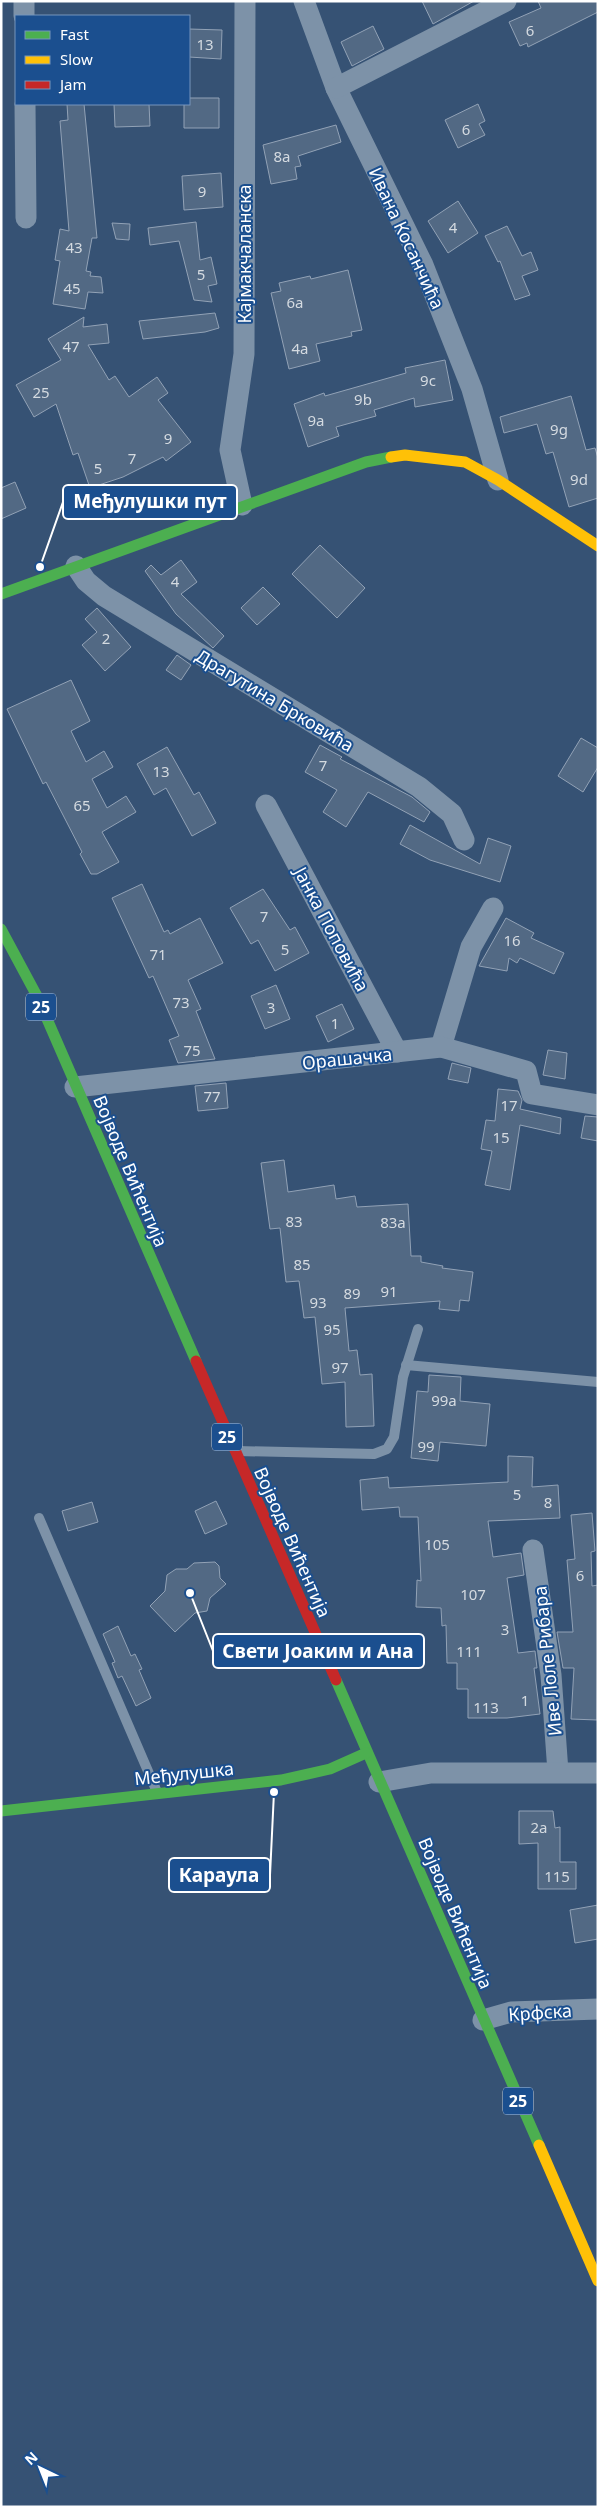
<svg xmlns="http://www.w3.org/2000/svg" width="599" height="2508" font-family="'Noto Sans',sans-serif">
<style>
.building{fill:#526984;stroke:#92a2b6}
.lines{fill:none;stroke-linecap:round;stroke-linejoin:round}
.lane{stroke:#7d92a8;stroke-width:10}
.street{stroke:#7d92a8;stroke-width:21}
.fast{stroke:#4caf50;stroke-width:11}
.slow{stroke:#ffc107;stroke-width:11}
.jam{stroke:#c62828;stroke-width:11}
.labels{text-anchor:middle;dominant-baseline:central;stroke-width:4;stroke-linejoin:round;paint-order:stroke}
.number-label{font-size:15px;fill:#d4dae0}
.shield{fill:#1b4f8f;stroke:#bbcadd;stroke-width:1}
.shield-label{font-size:16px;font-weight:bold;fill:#fff}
.street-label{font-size:18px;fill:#fff;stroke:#1b4f8f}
.leader{fill:none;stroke:#fff;stroke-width:2}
.callout-dot{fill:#fff;stroke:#1b4f8f;stroke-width:2}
.callout{fill:#1b4f8f;stroke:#fff;stroke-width:2}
.callout-label{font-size:19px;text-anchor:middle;font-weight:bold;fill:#fff}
</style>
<rect width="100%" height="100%" fill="#365274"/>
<g class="building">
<polygon points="422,1 474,1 433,24"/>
<polygon points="538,1 598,1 598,12 528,47 527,43 520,46 509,22 541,8"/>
<polygon points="373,26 384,49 352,66 341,42"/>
<polygon points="189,29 222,30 221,59 189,57"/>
<polygon points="189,98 219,98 219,128 184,128 184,104 189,104"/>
<polygon points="67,104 84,104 97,238 92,238 86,271 91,272 90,276 101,277 103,293 88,292 85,309 53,304 60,261 55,260 60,229 69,231 60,121 68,120"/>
<polygon points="114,104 149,104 150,126 115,127"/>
<polygon points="478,104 485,121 479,124 485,135 458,148 445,120"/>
<polygon points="336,125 341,142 298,156 301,166 295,167 297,179 271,184 263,145"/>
<polygon points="221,173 223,207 184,210 182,176"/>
<polygon points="458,201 478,233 448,253 428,221"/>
<polygon points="196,222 200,260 211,257 217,284 208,286 212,302 194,300 179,241 150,245 148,228"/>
<polygon points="112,223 130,224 129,240 116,239"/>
<polygon points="507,226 522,256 531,252 538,270 522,276 530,295 515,300 500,261 498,262 485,236"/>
<polygon points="348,270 362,330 351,332 352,336 316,344 320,361 289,369 271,293 281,291 279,283 310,276 311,279"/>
<polygon points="215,313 219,328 205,332 143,339 139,321"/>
<polygon points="84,317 83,327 107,324 109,343 88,345 109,380 115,376 129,397 157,377 168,393 158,400 191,442 166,461 163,457 123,477 90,488 78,453 73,455 56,404 34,417 16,385 61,360 48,339"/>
<polygon points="445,360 453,400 415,407 414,398 374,410 376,416 336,427 339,436 308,447 294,404 324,393 325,396 406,373 405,368"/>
<polygon points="571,396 586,450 595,448 598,458 598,498 569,507 553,452 546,454 537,424 504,433 500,417"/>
<polygon points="15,482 26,508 1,519 1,488"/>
<polygon points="320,545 365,588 337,618 292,574"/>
<polygon points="181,560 197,582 181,594 224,636 213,648 176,614 145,571 151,565 161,575"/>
<polygon points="263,587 280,604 257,625 241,608"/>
<polygon points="97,608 131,647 105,671 82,645 97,632 85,619"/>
<polygon points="177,655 191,665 181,680 166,670"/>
<polygon points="71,680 90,721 71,731 86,762 104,751 113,767 92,779 107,808 126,796 136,812 102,832 119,862 97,874 91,874 80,854 82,852 46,782 43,784 7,709"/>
<polygon points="581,738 598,748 598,767 583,792 558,776"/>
<polygon points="320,745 342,757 340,759 412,797 430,812 424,822 368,792 346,827 323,812 337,790 305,772"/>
<polygon points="167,747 194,795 199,792 216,823 192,836 166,788 154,795 137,764"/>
<polygon points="410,825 480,864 488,838 511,846 500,882 430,860 400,844"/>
<polygon points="142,884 164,932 168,930 170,934 200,918 223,963 188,980 201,1009 196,1011 215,1059 178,1063 169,1040 179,1036 153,976 149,978 112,898"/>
<polygon points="263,889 290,930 295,927 309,953 275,971 258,940 251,944 230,908"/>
<polygon points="506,918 534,933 531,938 564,953 554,974 520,958 517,963 509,958 507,971 479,966"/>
<polygon points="276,985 290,1019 265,1029 251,996"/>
<polygon points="342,1004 354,1029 328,1042 316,1016"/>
<polygon points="548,1050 567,1053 565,1079 543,1075"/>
<polygon points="452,1063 471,1068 468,1083 448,1079"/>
<polygon points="226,1083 228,1108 198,1111 195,1086"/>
<polygon points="498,1089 518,1091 522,1100 520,1109 561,1118 560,1134 520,1125 510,1190 485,1185 492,1151 481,1149 486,1120 495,1121"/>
<polygon points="585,1116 598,1117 598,1141 581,1138"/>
<polygon points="284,1160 288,1192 334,1185 336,1199 355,1196 357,1207 408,1204 411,1256 421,1256 421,1262 443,1266 442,1268 473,1272 469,1301 460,1300 459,1311 439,1309 440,1301 345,1308 349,1351 357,1350 360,1375 372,1374 374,1426 346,1427 345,1382 322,1384 315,1317 304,1318 299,1281 286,1282 280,1228 270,1229 261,1163"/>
<polygon points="429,1375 461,1377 460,1401 490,1404 486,1446 440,1442 438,1461 411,1458 417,1391 428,1392"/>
<polygon points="508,1456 533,1457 532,1487 558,1485 560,1518 488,1521 493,1557 521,1553 524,1575 507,1578 518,1653 535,1651 537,1668 534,1668 540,1714 507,1718 468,1718 468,1689 457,1689 457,1663 447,1663 446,1625 442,1626 441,1608 416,1607 417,1580 421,1581 418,1517 400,1517 399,1507 362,1510 360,1480 388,1477 389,1488 508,1482"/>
<polygon points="216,1501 227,1524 205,1534 195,1511"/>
<polygon points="92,1502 98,1522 68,1531 62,1511"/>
<polygon points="592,1513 595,1551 591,1552 592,1586 598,1585 597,1720 571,1719 574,1668 563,1668 557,1632 573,1632 567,1560 575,1559 571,1515"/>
<polygon points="215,1562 219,1566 220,1578 226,1584 210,1598 207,1611 195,1613 175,1632 150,1606 165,1591 167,1575 176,1569 187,1569 194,1563"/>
<polygon points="118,1626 131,1656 135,1654 142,1669 139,1670 151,1698 136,1706 122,1676 118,1678 112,1663 115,1662 103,1634"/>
<polygon points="519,1811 553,1811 555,1828 560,1827 560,1862 576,1862 576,1889 538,1889 538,1843 519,1844"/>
<polygon points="598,1905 598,1939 575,1943 570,1910"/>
</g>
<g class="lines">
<g class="lane">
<polyline points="406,1365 598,1382"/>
<polyline points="237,1451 374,1454 387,1449 394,1437 403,1377 418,1329"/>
<polyline points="39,1518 157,1792"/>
</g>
<g class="street">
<polyline points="24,1 24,16"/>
<polyline points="304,1 336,88 423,265 472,389 498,480"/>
<polyline points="336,88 506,1"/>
<polyline points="25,104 26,218"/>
<polyline points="242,505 230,450 244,354 245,1"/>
<polyline points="76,566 86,581 104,596 419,787 452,814 464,840"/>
<polyline points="266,805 397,1052"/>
<polyline points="441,1047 471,947 493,908"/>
<polyline points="75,1087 441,1047 526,1071 532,1094 598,1105"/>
<polyline points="533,1550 551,1675 558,1772"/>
<polyline points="379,1782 431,1773 598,1773"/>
<polyline points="483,2020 511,2012 598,2009"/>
</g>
<g class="fast">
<polyline points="1,594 366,462 391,457"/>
<polyline points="1,929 37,996 196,1361"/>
<polyline points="336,1680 539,2145"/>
<polyline points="1,1811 281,1780 330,1769 366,1753"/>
</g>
<g class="slow">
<polyline points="391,457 405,455 465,462 498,480 598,546"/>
<polyline points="539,2145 598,2281"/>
</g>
<polyline class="jam" points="196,1361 336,1680"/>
</g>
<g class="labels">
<g class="number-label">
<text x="530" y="30">6</text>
<text x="205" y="44">13</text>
<text x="466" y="129">6</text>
<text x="282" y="156">8a</text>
<text x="202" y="191">9</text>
<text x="453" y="227">4</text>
<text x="74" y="247">43</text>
<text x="201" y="274">5</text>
<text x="72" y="288">45</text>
<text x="295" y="302">6a</text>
<text x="71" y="346">47</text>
<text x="300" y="348">4a</text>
<text x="428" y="380">9c</text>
<text x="41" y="392">25</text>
<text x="363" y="399">9b</text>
<text x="316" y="420">9a</text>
<text x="559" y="429">9g</text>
<text x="168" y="438">9</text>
<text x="132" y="458">7</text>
<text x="98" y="468">5</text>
<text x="579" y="479">9d</text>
<text x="175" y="581">4</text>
<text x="106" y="638">2</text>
<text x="323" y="765">7</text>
<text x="161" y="771">13</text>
<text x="82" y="805">65</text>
<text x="264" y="916">7</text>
<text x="512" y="940">16</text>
<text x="285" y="949">5</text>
<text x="158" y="954">71</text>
<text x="181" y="1002">73</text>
<text x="271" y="1007">3</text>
<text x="335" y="1023">1</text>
<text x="192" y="1050">75</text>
<text x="212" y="1096">77</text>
<text x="509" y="1105">17</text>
<text x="501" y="1137">15</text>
<text x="294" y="1221">83</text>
<text x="393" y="1222">83a</text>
<text x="302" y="1264">85</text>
<text x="389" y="1291">91</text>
<text x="352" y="1293">89</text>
<text x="318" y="1302">93</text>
<text x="332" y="1329">95</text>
<text x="340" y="1367">97</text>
<text x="444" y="1400">99a</text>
<text x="426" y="1446">99</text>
<text x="517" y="1494">5</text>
<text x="548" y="1502">8</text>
<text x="437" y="1544">105</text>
<text x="580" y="1575">6</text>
<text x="473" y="1594">107</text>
<text x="505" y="1629">3</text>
<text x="469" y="1651">111</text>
<text x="525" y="1700">1</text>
<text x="486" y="1707">113</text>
<text x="539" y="1827">2a</text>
<text x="557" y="1876">115</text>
</g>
<g class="shield">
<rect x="26" y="993.5" width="30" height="27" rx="4"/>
<rect x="212" y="1423.5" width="30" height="27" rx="4"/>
<rect x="503" y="2087.5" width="30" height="27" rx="4"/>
</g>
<g class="shield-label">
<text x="41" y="1007">25</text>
<text x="227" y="1437">25</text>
<text x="518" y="2101">25</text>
</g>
<g class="street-label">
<text transform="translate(407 238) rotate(65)">Ивана Косанчића</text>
<text transform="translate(244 254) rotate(-90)">Кајмакчаланска</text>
<text transform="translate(275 700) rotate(31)">Драгутина Брковића</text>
<text transform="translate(332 929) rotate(62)">Јанка Поповића</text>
<text transform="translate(347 1058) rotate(-6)">Орашачка</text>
<text transform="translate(131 1171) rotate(67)">Војводе Вићентија</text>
<text transform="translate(293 1542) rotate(66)">Војводе Вићентија</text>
<text transform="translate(547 1661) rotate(-96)">Иве Лоле Рибара</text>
<text transform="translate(184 1773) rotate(-6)">Међулушка</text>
<text transform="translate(456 1913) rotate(67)">Војводе Вићентија</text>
<text transform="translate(540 2012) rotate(-4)">Крфска</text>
</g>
</g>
<path class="leader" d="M40 567L63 502M190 1593L213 1651M274 1792L270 1875"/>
<g class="callout-dot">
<circle cx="40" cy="567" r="5"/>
<circle cx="190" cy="1593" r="5"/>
<circle cx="274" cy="1792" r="5"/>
</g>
<g class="callout">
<rect x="63" y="485" width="174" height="34" rx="5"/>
<rect x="213" y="1634" width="211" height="34" rx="5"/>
<rect x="169" y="1858" width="101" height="34" rx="5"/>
</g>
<g class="callout-label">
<text x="150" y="508">Међулушки пут</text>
<text x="318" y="1658">Свети Јоаким и Ана</text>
<text x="219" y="1882">Караула</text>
</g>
<rect width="599" height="2508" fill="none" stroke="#ffffff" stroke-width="5"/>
<rect x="15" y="15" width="175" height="90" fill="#1b4f8f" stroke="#7695bc"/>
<rect x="25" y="31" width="25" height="8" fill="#4caf50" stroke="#7695bc"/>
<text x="60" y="40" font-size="15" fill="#ffffff">Fast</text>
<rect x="25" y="56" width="25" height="8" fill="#ffc107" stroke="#7695bc"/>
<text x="60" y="65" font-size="15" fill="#ffffff">Slow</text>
<rect x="25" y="81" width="25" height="8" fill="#c62828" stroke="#7695bc"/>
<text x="60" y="90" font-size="15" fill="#ffffff">Jam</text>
<g transform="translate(40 2468) rotate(317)" stroke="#1b4f8f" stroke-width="4" paint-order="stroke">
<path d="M0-4L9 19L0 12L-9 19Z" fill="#ffffff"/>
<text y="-8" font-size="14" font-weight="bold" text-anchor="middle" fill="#ffffff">N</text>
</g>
</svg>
